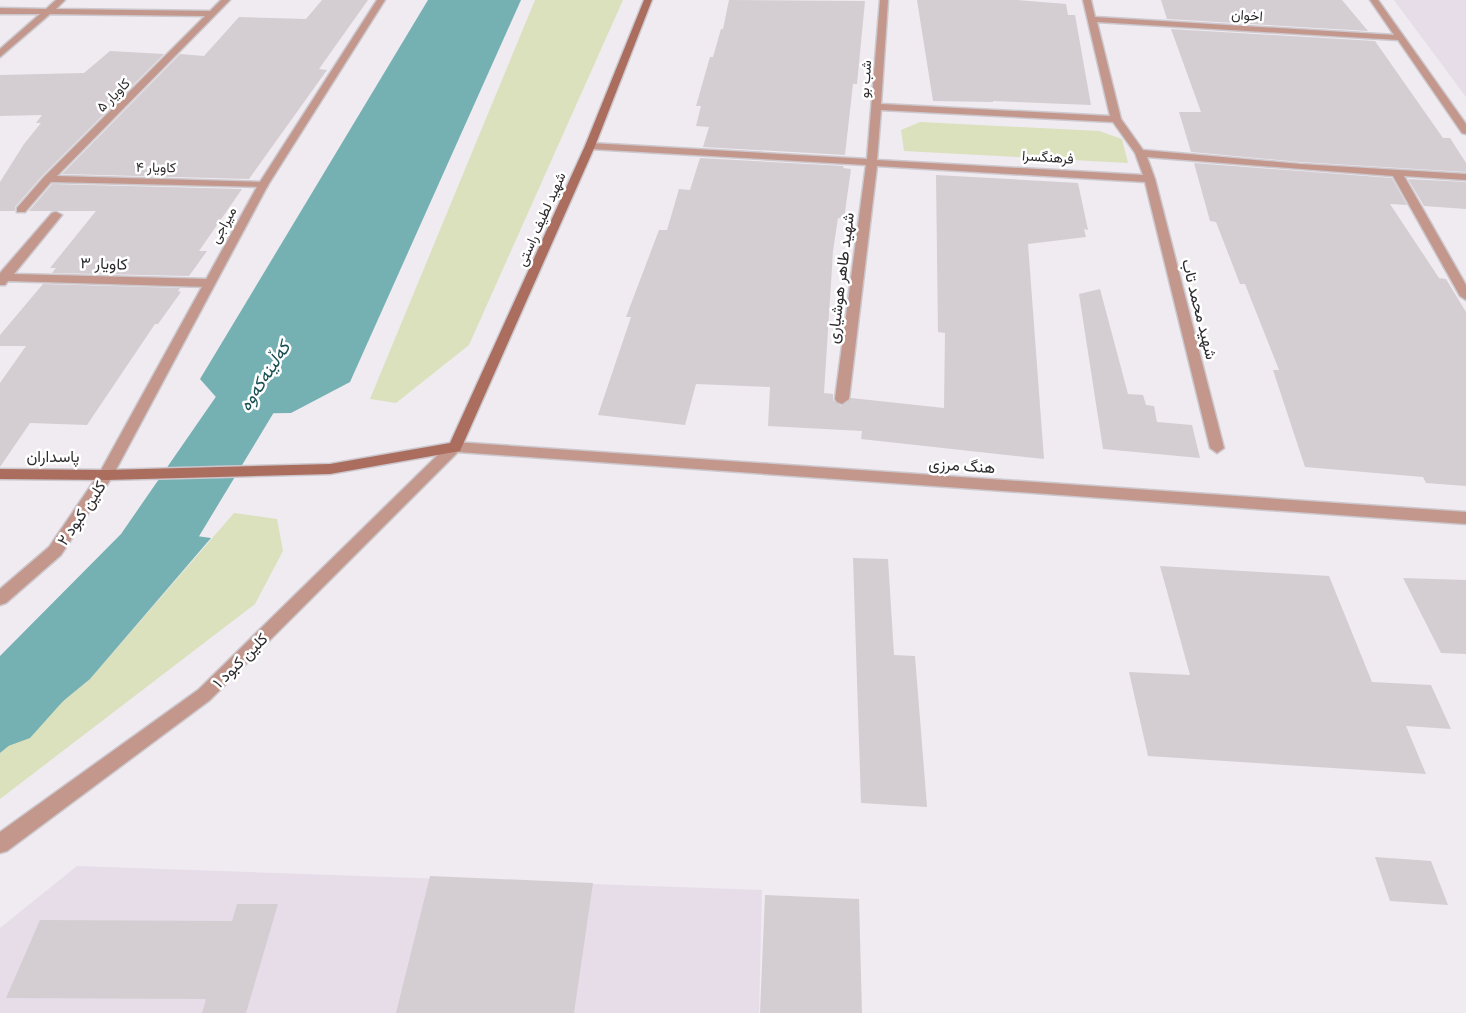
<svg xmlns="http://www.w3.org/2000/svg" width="1466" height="1013" font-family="'IBM Plex Sans',Vazirmatn,sans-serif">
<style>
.built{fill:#e6dde9}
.green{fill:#dbe1bc}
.water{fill:#75b0b3}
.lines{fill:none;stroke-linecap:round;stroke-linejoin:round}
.river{fill:#75b0b3;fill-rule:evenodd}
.building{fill:#d4ced2}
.minor-casing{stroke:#ccc8ce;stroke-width:3}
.tertiary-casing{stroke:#ccc8ce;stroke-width:3}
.secondary-casing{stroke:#ccc8ce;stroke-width:3}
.minor{fill:#c3978c;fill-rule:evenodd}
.tertiary{fill:#c3978c;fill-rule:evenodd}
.secondary{fill:#ab6d5e;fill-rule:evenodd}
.labels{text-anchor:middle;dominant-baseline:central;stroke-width:5;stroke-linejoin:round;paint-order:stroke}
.far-street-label{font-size:14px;fill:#2d2b2d;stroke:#fff}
.street-label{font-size:16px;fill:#2d2b2d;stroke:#fff}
.water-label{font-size:18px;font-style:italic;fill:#1a4f52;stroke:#fff}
</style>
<rect width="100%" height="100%" fill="#efebf1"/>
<g class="built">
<polygon points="1394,0 1466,0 1466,97 1446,70"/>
<polygon points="77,866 762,890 759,1013 0,1013 0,928"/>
</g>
<g class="green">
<polygon points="535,0 623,0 469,345 396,403 370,399"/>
<polygon points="920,122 1099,131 1122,139 1128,163 904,151 901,130"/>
<polygon points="234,513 277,519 283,551 255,604 0,799 0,753 90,679"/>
</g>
<g class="water">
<polygon points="428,0 521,0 350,382 291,413 231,414 200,379"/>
<polygon points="139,528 211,538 90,679 0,753 0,678"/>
</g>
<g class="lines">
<polygon class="river" points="293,312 315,317 323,331 175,576 30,738 0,749 0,656 121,534 271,317"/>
</g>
<g class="building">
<polygon points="322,0 368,0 319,69 327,70 249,179 62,174 180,54 204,56 239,17 306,19"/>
<polygon points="729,0 865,1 857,84 853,84 845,155 703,147 709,127 696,126 701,106 696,106 710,57 713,57 721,29 723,29"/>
<polygon points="917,0 1017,0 1066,4 1068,15 1075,15 1091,105 993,101 993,102 933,101"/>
<polygon points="1161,0 1342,0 1368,31 1167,19"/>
<polygon points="1171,29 1375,41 1443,138 1450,138 1466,163 1466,172 1300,162 1191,152 1179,112 1201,112"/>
<polygon points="110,51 164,54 42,176 15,207 15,211 0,211 0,182 24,144 41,123 36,123 42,115 0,116 0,75 84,73"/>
<polygon points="700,158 844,166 843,168 851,169 844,219 838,218 833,251 824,393 833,394 833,400 841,406 851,398 944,408 945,333 938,332 936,175 1078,183 1088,230 1084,229 1086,237 1028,244 1044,459 861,439 862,431 768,426 770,387 696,384 685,425 598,415 631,317 626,317 659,230 667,230 679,189 690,190"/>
<polygon points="1194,163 1392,178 1407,205 1390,204 1439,278 1446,279 1466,312 1466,486 1426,483 1423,477 1305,467 1273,370 1279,370 1245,284 1240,284 1216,222 1210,221"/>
<polygon points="1408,179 1466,182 1466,209 1424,206"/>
<polygon points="52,184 242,189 199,251 207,251 189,276 52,273 56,268 50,268 96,211 29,211"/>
<polygon points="43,284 180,288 178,291 181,292 158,324 155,324 87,425 30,423 0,467 0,383 26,346 0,346 0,335"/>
<polygon points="1100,289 1128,394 1143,395 1146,405 1154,406 1157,422 1192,425 1200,458 1103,449 1079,294"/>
<polygon points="853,558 888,559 894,655 915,656 927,807 861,803"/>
<polygon points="1160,566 1329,576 1372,682 1431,685 1451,729 1406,726 1426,774 1148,756 1129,672 1190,675"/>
<polygon points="1403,578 1466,580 1466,654 1441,653"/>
<polygon points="1375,857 1431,861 1448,905 1390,901"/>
<polygon points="430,876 593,883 574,1013 396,1013"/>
<polygon points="765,895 859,899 862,1013 760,1013"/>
<polygon points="237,904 278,904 246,1013 202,1013 206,999 6,998 40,920 232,921"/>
</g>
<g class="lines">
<defs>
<g id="minor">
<polygon points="56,0 65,0 56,9 210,11 221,0 230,0 57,176 263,182 268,185 267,187 51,182 25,212 17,212 17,208 44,177 205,16 50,14 0,57 0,49 40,14 0,14 0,8 46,9"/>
<path d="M880,0H888L881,104L1110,116L1083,0H1091L1095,17L1394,35L1370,0H1378L1466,124V134L1462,133L1398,40L1097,22L1121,119L1143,150L1300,164L1466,174V180L1404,176L1466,285V300L1460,296L1393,176L1147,157L1155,179L1224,448L1217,453L1210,448L1145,182L877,166L849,399L842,404L837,402L835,399L866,165L590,149L585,146L590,143L867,159ZM881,110L1113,122L1135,153L1143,175L877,160Z"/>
<polygon points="56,212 62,215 14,274 208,279 214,283 208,287 8,281 5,285 0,285 0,273 52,213"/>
</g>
<g id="tertiary">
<polygon points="377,0 385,0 268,185 111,479 61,555 6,603 0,605 0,589 49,547 100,472 258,185"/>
<polygon points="455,442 1466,512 1466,524 458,452 210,700 7,851 0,853 0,832 198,690 450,443"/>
</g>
<polygon id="secondary" points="644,0 652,0 595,146 460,451 330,474 106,480 0,479 0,469 106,470 330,464 450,443 585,146"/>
</defs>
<use href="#minor" class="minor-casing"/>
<use href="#tertiary" class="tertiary-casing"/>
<use href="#secondary" class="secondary-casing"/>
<use href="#minor" class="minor"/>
<use href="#tertiary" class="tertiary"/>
<use href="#secondary" class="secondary"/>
</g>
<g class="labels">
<g class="far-street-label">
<text transform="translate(1247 15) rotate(4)">اخوان</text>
<text transform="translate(865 79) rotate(-86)">شب بو</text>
<text transform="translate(113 95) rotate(-45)">کاویار ۵</text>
<text transform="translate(1048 157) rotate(4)">فرهنگسرا</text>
<text transform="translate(156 167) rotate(1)">کاویار ۴</text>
<text transform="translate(541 219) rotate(-66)">شهید لطیف راستی</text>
<text transform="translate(223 225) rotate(-61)">میراجی</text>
</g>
<g class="street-label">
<text transform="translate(104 263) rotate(2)">کاویار ۳</text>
<text transform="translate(840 278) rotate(-83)">شهید طاهر هوشیاری</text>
<text transform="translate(1200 309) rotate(76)">شهید محمد تاب</text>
<text x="53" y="456">پاسداران</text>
<text transform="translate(962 465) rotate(4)">هنگ مرزی</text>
<text transform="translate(81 513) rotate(-56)">کلین کبود ۲</text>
<text transform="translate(240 660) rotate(-45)">کلین کبود ۱</text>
</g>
<g class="water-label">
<text transform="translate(264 376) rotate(-57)">کەڵینەکەوە</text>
</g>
</g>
</svg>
